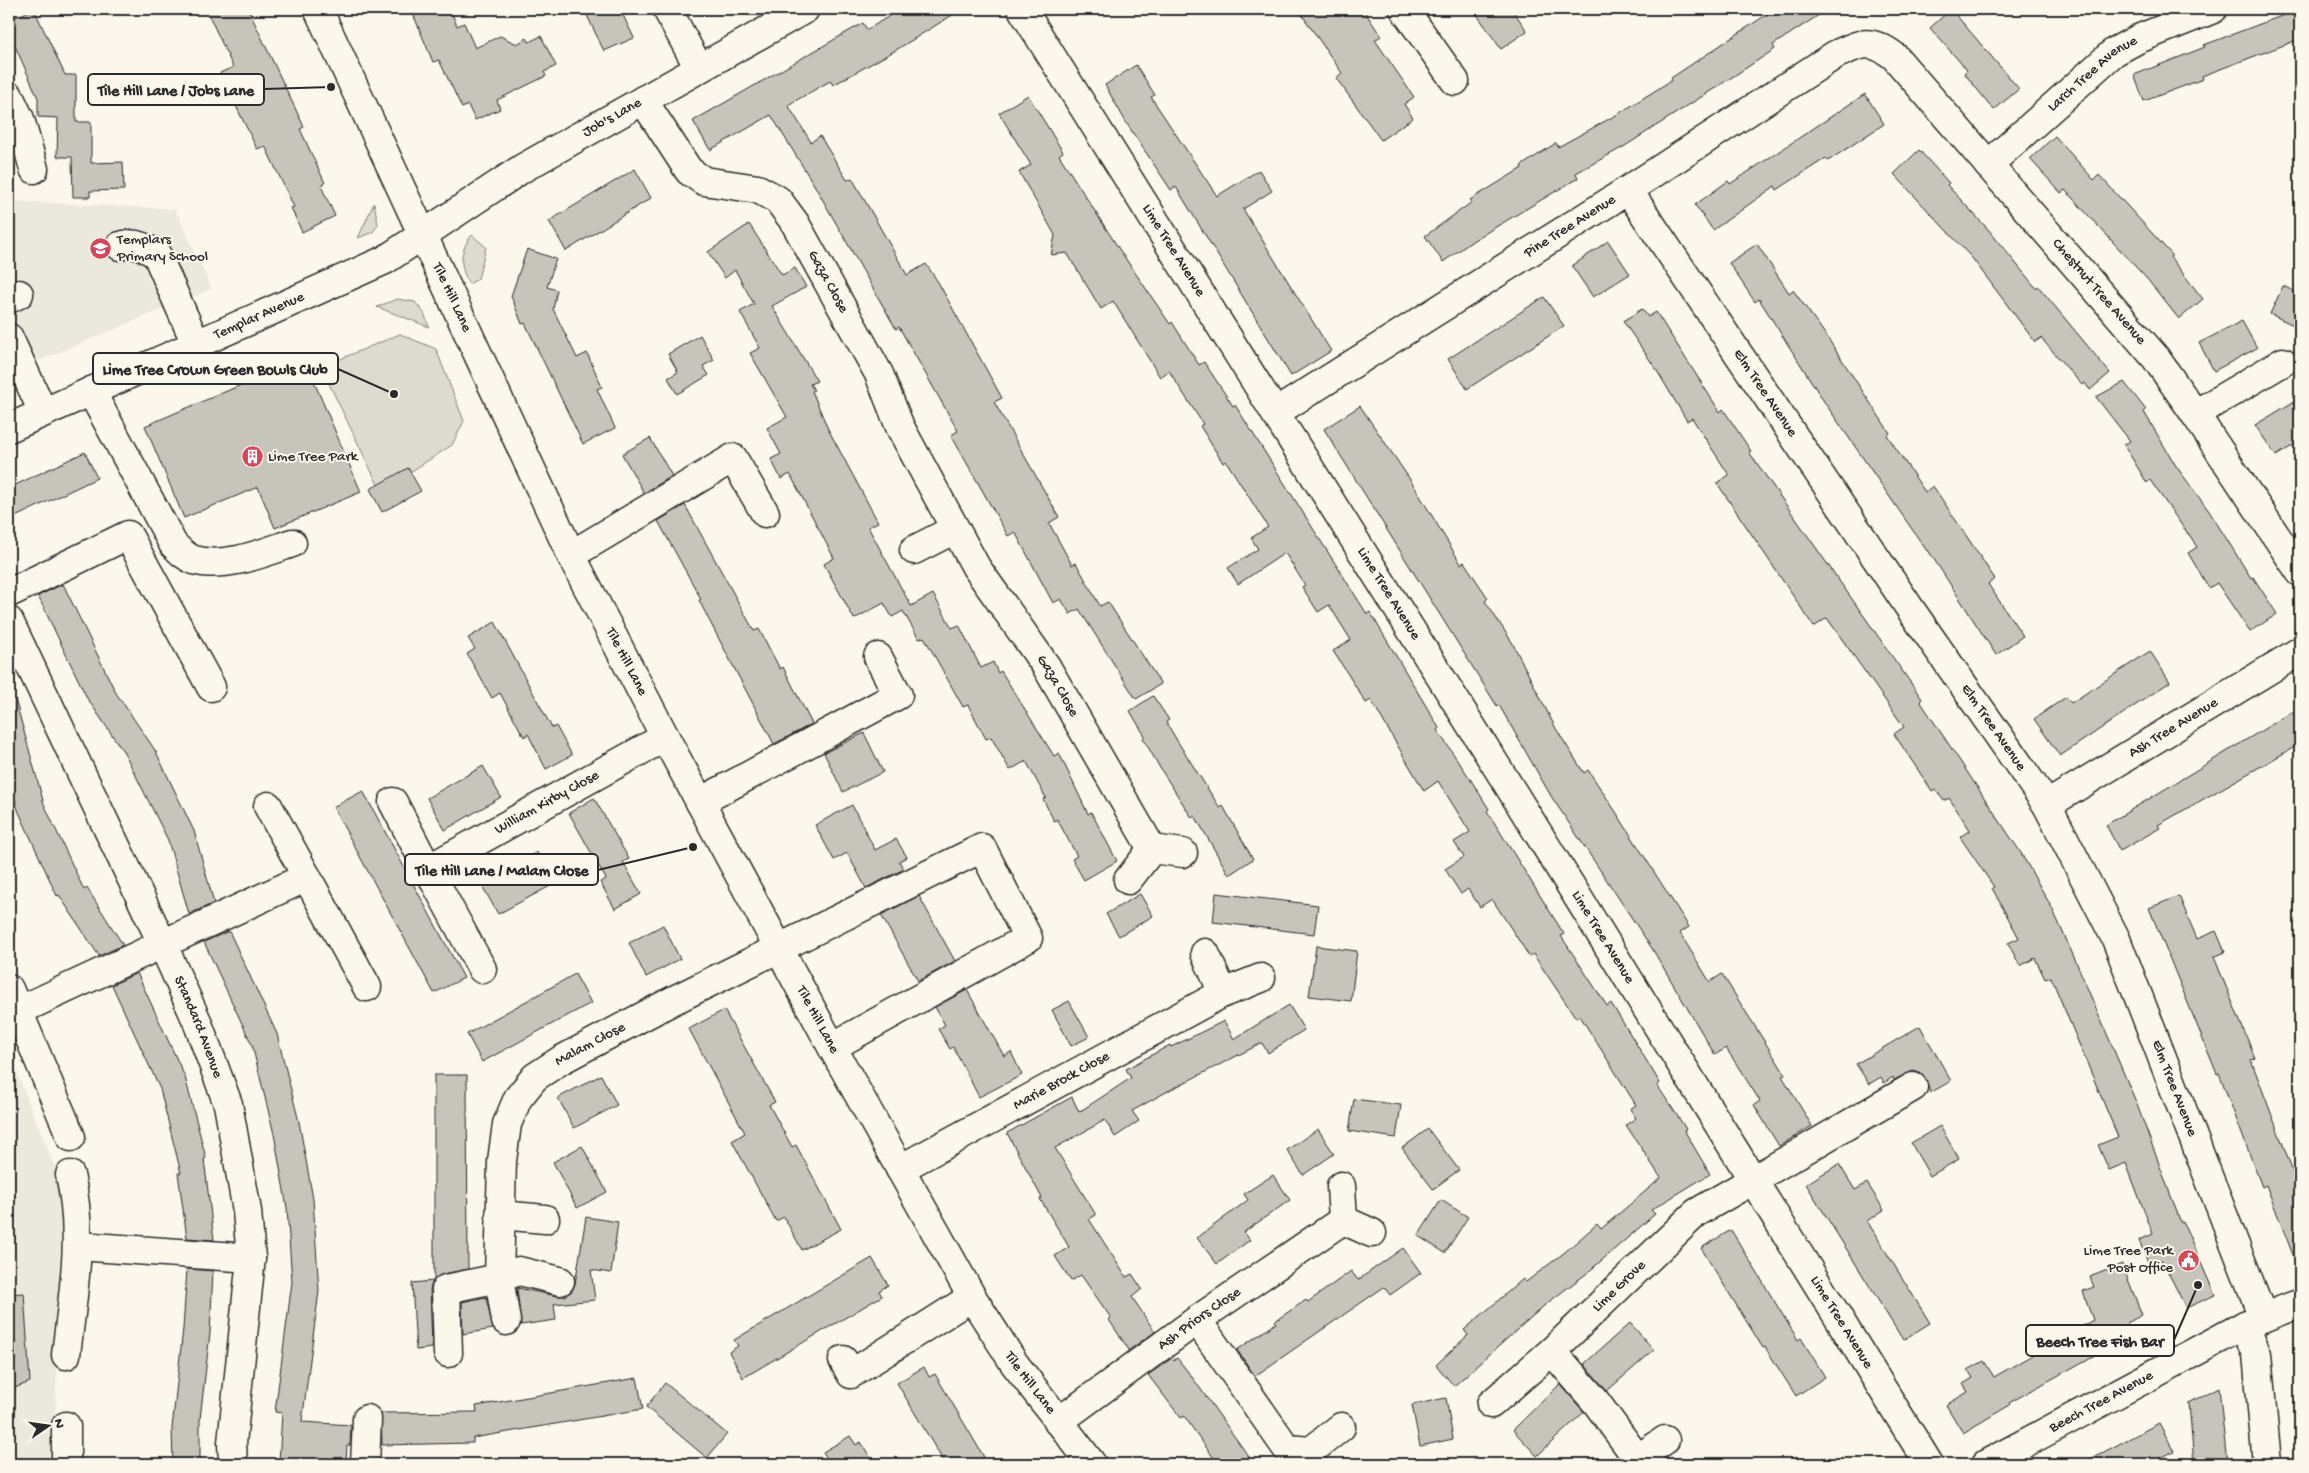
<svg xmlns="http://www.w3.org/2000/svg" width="2309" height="1473" font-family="'Gochi Hand',sans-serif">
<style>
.built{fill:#ebe8de}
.green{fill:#dddad0;stroke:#84827e}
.building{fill:#c7c4bc;stroke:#2b2b2b}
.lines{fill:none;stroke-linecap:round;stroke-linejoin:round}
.minor-casing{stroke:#2b2b2b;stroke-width:31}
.major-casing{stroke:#2b2b2b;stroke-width:31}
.minor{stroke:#fbf7ec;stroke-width:28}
.major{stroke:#fbf7ec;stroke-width:28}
.labels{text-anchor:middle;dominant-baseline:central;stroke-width:4;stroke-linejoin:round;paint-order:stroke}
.street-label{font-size:15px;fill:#2b2b2b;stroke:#fbf7ec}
.poi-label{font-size:15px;fill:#2b2b2b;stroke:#fbf7ec;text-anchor:start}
.leader{fill:none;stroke:#2b2b2b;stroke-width:2}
.callout-dot{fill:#2b2b2b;stroke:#fbf7ec;stroke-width:2}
.callout{fill:#fbf7ec;stroke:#2b2b2b;stroke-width:2}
.callout-label{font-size:16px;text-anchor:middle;font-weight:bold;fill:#2b2b2b}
</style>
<rect width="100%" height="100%" fill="#fbf7ec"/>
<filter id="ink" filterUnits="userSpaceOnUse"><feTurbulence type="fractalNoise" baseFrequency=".02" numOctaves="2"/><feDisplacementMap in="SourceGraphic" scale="10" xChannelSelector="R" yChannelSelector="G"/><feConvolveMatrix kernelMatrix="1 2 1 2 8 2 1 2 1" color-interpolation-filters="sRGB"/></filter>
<g filter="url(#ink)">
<g class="built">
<polygon points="9,201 175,209 212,289 9,373"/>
<polygon points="9,1053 62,1185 54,1464 9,1464"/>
</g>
<g class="green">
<polygon points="374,203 378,224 373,232 358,238"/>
<path d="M472,235L486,247L478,279L469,284C459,266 459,251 472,235Z"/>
<polygon points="397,299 415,302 424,313 429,327 377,307"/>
<polygon points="400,334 436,349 464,421 452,445 381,491 321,367"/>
</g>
<g class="building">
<polygon points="34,9 65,75 76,75 76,122 91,122 91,163 123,162 124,190 90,191 90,197 73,197 72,157 57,157 58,118 38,117 38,98 9,32 9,20"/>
<polygon points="206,9 248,9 304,127 300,129 325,183 321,186 335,216 302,232 291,208 294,207 265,146 257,149 220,73 233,67"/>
<polygon points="411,9 450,9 457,26 464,23 475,48 500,36 517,44 527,38 529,42 541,36 556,66 544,72 546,76 497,100 500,109 475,120 468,105 462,108 439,60 433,62"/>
<polygon points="584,9 620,9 634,38 604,51"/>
<polygon points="900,9 962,9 896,50 833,85 830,81 788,105 811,142 820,136 847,180 852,178 907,275 926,264 938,282 1002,398 994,402 1059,517 1049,523 1072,565 1076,563 1100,606 1108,602 1161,684 1136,699 1079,609 1070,614 1061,599 1053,603 1015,532 1008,536 951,435 958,431 899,327 896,329 816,188 771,115 710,150 693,121 863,23 867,30"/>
<polygon points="1298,9 1363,9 1381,36 1375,40 1414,97 1404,104 1413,118 1381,140 1336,78 1342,73"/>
<polygon points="1473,9 1512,9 1527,31 1501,49"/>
<polygon points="1775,9 1828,9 1773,45 1775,49 1740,72 1625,146 1576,173 1578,178 1474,240 1443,262 1425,236 1472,202 1470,200 1522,168 1521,166 1556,143 1558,147 1618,114 1672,80 1671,78"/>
<polygon points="1951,9 2019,89 1994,110 1964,73 1967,70 1930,28"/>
<polygon points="2300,9 2300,39 2202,76 2203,79 2144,101 2134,75 2205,47 2204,45"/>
<polygon points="1136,65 1155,95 1151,97 1217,196 1259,170 1272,191 1243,209 1331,351 1291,376 1176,187 1171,190 1127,124 1105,85"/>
<polygon points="1865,94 1884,124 1828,161 1826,158 1777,190 1775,186 1713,230 1695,205 1728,181 1730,184"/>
<polygon points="1028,95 1063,152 1059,155 1121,252 1170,324 1172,322 1199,365 1204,362 1233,406 1235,405 1367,614 1370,612 1439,728 1437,730 1469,777 1489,809 1487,811 1564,934 1561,936 1607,1006 1611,1003 1640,1050 1660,1083 1657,1085 1686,1129 1684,1130 1710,1174 1651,1210 1655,1214 1586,1274 1546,1304 1454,1386 1436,1365 1468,1335 1464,1330 1523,1279 1526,1282 1565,1252 1597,1224 1601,1229 1661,1178 1626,1125 1636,1118 1630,1109 1636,1105 1580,1016 1576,1018 1533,954 1529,956 1492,899 1480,907 1468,889 1461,894 1445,869 1464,857 1454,842 1470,832 1438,781 1424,791 1371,700 1366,703 1344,668 1333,651 1351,640 1329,605 1318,612 1302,587 1305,585 1285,553 1238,584 1228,568 1258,549 1251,538 1268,527 1226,461 1223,463 1200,426 1203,424 1169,371 1160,377 1113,301 1101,309 1067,253 1051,255 1055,235 1019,172 1031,165 999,113"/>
<polygon points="2055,136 2094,180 2099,175 2172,255 2170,257 2203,299 2179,319 2147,279 2065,190 2061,193 2030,159"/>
<polygon points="1919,150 1949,183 1947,185 1987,228 2036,288 2038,286 2110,373 2090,390 2085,383 2082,385 2041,338 2035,342 1972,258 1894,174"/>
<polygon points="635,169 651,198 566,251 549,221"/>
<polygon points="749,224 782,275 795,268 806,287 772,306 817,381 810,384 814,390 812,391 828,429 878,522 868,527 911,606 933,594 952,628 959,625 981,668 993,662 998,673 1001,671 1054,756 1059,753 1088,814 1091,812 1117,861 1084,880 1072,859 1077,856 1057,819 1054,821 1043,799 1046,798 1026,761 1010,770 991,737 986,739 968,705 963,707 924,637 919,639 903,611 892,617 884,603 854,619 824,564 834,558 790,474 781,479 771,459 781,454 767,428 787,417 750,353 760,348 740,312 754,304 735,270 725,278 708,252"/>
<polygon points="1608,241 1630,274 1593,297 1572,266"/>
<polygon points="1757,244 1789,293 1793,290 1825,334 1890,433 1887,435 1925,492 1933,486 1995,579 1988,584 2023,636 1996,655 1928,550 1927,551 1825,403 1759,299 1755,302 1729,263"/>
<polygon points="527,249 556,259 547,287 557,290 553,309 577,358 587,353 602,387 597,389 615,428 583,444 525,323 522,324 511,296"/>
<polygon points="2283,286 2300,294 2300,328 2270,314"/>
<polygon points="1544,297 1564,326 1467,389 1448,359"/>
<polygon points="1642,309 1648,317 1656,312 1720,412 1723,409 1751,451 1749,452 1922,699 1920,701 2021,853 2052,908 2077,964 2136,1102 2181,1223 2183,1222 2215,1295 2186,1308 2162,1260 2149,1265 2139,1240 2153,1234 2126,1163 2109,1170 2098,1145 2118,1137 2051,977 2045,979 2035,958 2020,966 2008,943 2019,938 1992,888 1994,887 1960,837 1970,830 1949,798 1944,801 1935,789 1932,791 1894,734 1904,727 1827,618 1814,627 1717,483 1729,475 1692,418 1687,421 1656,369 1623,321"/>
<polygon points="2242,321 2257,348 2214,371 2199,343"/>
<polygon points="700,335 714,360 703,366 709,375 677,394 668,378 678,372 668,354"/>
<polygon points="304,358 361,492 275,528 258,487 184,518 145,426"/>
<polygon points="2124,382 2146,410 2144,412 2176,466 2209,511 2251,578 2253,577 2277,614 2250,632 2217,583 2209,588 2188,553 2197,547 2150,480 2147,483 2124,445 2130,441 2096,397"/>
<polygon points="2300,398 2300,441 2276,456 2255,425"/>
<polygon points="1360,406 1411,481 1461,564 1464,562 1488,598 1485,601 1512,642 1555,727 1584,773 1588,770 1616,812 1689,927 1680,933 1697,961 1710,982 1722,974 1785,1074 1782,1076 1812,1126 1779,1146 1754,1105 1760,1101 1726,1048 1715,1055 1653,950 1551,796 1499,705 1497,706 1324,429"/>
<polygon points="650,438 672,476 644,493 622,454"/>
<polygon points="85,452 97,478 9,520 9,488"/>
<polygon points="408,468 421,491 382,512 370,489"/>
<polygon points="685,505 754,631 759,629 780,669 783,667 812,724 774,744 709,620 699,600 701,599 658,521"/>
<polygon points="63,584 116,693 155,750 194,831 214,903 189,914 168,840 125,754 87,698 38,596"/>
<polygon points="495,622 552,728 556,726 572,755 546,769 528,734 524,737 500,693 492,698 467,654 475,649 468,638"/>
<polygon points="2150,651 2170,682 2060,756 2034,719 2066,697 2071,703"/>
<polygon points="1153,696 1169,720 1166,722 1181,747 1220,808 1223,806 1253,859 1229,875 1195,816 1192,818 1160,768 1143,738 1145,736 1130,711"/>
<polygon points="15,699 44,804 84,890 87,888 123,945 99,956 59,895 57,896 18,810 9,779 9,700"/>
<polygon points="2292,712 2300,725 2300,744 2158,825 2160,828 2120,851 2106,825"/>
<polygon points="864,733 883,772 843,792 824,753"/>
<polygon points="483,766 501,797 445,830 427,798"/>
<polygon points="363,791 464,978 434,993 333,807"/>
<polygon points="594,798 629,859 623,862 641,894 615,909 600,882 606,879 569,813"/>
<polygon points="852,805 875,850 896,839 907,857 899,861 904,869 866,888 847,853 834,860 815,825"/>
<polygon points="537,852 554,884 498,914 480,882"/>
<polygon points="1216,893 1318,905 1314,934 1213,922"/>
<polygon points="1140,894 1153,916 1119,936 1106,914"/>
<polygon points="919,896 955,961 918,981 881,915"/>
<polygon points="2179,896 2197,939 2216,931 2225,952 2214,957 2255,1058 2251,1060 2300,1190 2300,1273 2266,1185 2262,1187 2219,1073 2217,1074 2149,908"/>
<polygon points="663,925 680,959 646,977 629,943"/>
<polygon points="229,931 277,1034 299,1122 313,1199 319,1291 302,1422 351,1425 350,1445 347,1445 346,1464 279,1463 282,1413 275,1412 292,1282 287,1208 274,1134 252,1045 204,942"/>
<polygon points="1316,946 1357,951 1351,1001 1309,996"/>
<polygon points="137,973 185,1077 206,1158 204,1159 214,1240 187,1238 178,1173 181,1173 160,1089 112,985"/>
<polygon points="575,974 591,1003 482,1062 467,1034"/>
<polygon points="967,990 1004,1056 1011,1052 1022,1075 979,1097 953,1047 950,1049 938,1029 945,1025 935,1007"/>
<polygon points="1069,1001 1089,1037 1071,1046 1052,1010"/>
<polygon points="1289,1005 1304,1030 1268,1053 1262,1043 1168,1091 1132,1111 1139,1121 1115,1137 1105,1120 1055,1148 1096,1215 1089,1219 1126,1277 1132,1274 1142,1289 1132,1297 1155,1332 1129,1350 1109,1320 1111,1318 1081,1275 1071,1281 1055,1256 1069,1247 1040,1199 1042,1198 1007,1133 1072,1097 1079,1112 1131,1078 1126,1069 1170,1045 1171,1047 1224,1021 1234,1039"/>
<polygon points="724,1010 775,1102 769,1105 792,1147 796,1145 841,1229 802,1250 784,1217 776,1221 732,1141 745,1133 689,1029"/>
<polygon points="1920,1026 1951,1081 1930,1093 1926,1079 1920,1073 1913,1071 1894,1080 1893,1077 1884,1083 1881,1077 1869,1084 1856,1064"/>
<polygon points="434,1075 467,1075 468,1269 443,1274 434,1280"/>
<polygon points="601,1075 617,1105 574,1128 558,1098"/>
<polygon points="1354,1099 1401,1105 1396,1138 1349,1131"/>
<polygon points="1940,1126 1959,1159 1930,1176 1911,1143"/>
<polygon points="1318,1129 1334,1154 1303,1175 1287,1150"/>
<polygon points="1428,1129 1459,1170 1433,1189 1402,1148"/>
<polygon points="582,1146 607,1192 577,1208 553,1162"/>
<polygon points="1839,1164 1855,1190 1867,1183 1884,1210 1867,1221 1930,1323 1903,1340 1806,1184"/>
<polygon points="1273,1175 1290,1200 1244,1232 1250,1240 1217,1264 1197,1238 1248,1200 1244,1194"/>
<polygon points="1441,1200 1468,1217 1445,1253 1418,1236"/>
<polygon points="586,1217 618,1222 611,1273 591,1270 595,1300 554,1304 556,1320 521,1325 517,1288 557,1296 565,1296 572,1291 575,1284"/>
<polygon points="1731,1230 1798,1340 1801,1338 1825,1377 1796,1396 1765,1347 1763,1348 1701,1248"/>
<polygon points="1403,1248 1421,1273 1390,1295 1384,1287 1255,1376 1237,1350 1276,1323 1275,1321 1306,1300 1308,1302 1351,1271 1358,1280"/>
<polygon points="872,1258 888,1285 879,1291 882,1296 743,1378 729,1352 738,1346 734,1340"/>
<polygon points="2122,1264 2142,1315 2127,1323 2130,1330 2092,1350 2095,1355 2009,1403 2010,1405 1963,1433 1946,1405 1968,1392 1963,1384 1973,1378 1968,1370 1984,1361 1994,1377 2093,1320 2083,1291 2094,1287 2090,1277"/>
<polygon points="187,1269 213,1271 210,1333 200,1419 200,1464 173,1464 172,1428 183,1329"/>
<polygon points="433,1281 430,1289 432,1348 416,1350 412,1283"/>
<polygon points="24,1293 30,1382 9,1390 9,1294"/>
<polygon points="486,1297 493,1329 463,1334 462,1302"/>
<polygon points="1630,1323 1654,1350 1607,1391 1584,1364"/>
<polygon points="1172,1358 1174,1360 1177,1358 1192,1377 1254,1464 1218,1464 1184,1416 1181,1418 1148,1375"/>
<polygon points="924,1367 929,1377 935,1374 984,1457 972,1464 945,1464 897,1383"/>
<polygon points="637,1378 643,1409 473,1438 473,1443 382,1445 381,1413 477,1412 476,1406"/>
<polygon points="665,1383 727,1434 707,1458 646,1407"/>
<polygon points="1560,1384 1584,1412 1537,1456 1513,1430"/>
<polygon points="2219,1387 2227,1464 2194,1464 2189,1403"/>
<polygon points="1446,1398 1453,1439 1420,1446 1412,1405"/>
<polygon points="2159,1423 2174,1451 2149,1464 2081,1464"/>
<polygon points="850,1436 856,1445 861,1442 874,1464 822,1464 829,1461 823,1452"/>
</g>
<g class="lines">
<defs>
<g id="minor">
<polyline points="667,9 699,68"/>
<path id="s1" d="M1022,9L1507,783L1929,1464"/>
<polyline points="1404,9 1455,81"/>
<polyline points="9,96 20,119 34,169"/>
<path id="s2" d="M643,100L689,171L704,181L758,189L778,200L795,223L879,374L900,427L976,567L1046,666L1152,849"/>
<path id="s3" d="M1988,165L2114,52L2138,39L2213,9"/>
<path id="s4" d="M1628,190L1911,610L2047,805L2116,939L2263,1317"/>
<path d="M120,246C133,241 146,247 157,255L196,344"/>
<polyline points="9,299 19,294"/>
<polyline points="9,338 43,412"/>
<path d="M91,391L173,544C179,550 185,557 194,560C225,569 263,553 292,543"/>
<path id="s5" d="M1275,413L1628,190L1835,55C1861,43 1871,38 1895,57L2155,357L2195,414L2300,572"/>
<polyline points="2195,414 2283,362"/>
<path id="s6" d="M9,428L385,260L523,168L805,9"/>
<polyline points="914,550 955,529"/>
<polyline points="571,555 733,458 765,513"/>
<polyline points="9,593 128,535 211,687"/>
<path id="s7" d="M9,621L163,945L197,1021L228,1104L247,1211L251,1258L232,1443L233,1464"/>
<polyline points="393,802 428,869"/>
<polyline points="700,802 898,695 878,657"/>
<path id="s8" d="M2047,805L2300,651"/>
<polyline points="268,806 367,987"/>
<polyline points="1128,880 1152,849 1183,853"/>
<polyline points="1205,953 1223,993"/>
<path id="s9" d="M482,969L428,869L665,737"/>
<polyline points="9,989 71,1137"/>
<polyline points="18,1011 307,877"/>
<path id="s10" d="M900,1169L1223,993L1261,978"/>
<polyline points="1341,1186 1343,1220 1372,1233"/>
<polyline points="500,1215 545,1219"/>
<polyline points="78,1246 251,1258"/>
<polyline points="1197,1320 1287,1449 1311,1451 1341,1427"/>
<polyline points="506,1321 499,1278 519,1271 560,1281"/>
<polyline points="2245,1325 2257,1354 2267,1464"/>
<polyline points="1552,1351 1596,1402 1637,1458"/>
<path id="s11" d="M448,1353L446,1289L499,1278L502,1161L507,1124L518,1098L535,1077L561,1060L672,1001L982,848L1028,938L832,1047"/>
<path d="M66,1355C73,1294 84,1235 70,1175"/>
<polyline points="843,1360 851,1374 972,1297"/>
<path id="s12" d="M1491,1404L1552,1351L1696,1213L1913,1087"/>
<path id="s13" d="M1058,1422L1197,1320L1343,1220"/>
<polyline points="66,1464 66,1426"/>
<polyline points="365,1464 367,1419"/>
<polyline points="1630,1464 1665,1440"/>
<path id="s14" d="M1986,1464L2245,1325L2300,1303"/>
</g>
<g id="major">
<path id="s15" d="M318,9L571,555L665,737L832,1047L972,1297L1014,1363L1092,1464"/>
</g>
</defs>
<use href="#minor" class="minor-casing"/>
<use href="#major" class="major-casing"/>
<use href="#minor" class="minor"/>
<use href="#major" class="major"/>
</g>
</g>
<defs>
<symbol id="school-disc" viewBox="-11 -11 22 22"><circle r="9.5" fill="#d1495b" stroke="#fbf7ec"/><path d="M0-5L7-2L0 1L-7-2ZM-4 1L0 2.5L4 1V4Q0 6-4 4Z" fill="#fff"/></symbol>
<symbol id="building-disc" viewBox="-11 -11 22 22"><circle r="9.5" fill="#d1495b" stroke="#fbf7ec"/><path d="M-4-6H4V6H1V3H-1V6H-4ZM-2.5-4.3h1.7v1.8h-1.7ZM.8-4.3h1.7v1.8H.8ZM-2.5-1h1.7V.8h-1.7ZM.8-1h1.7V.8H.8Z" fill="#fff"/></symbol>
<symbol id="civic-disc" viewBox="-11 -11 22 22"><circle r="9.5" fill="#d1495b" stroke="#fbf7ec"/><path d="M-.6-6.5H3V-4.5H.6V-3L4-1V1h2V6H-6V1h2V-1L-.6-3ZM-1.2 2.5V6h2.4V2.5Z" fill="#fff"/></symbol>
</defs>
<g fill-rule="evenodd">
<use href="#school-disc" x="88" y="236" width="25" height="25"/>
<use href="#building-disc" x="240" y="444" width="25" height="25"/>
<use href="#civic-disc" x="2176" y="1248" width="25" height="25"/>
</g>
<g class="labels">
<g class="street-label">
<text stroke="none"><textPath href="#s3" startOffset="139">Larch Tree Avenue</textPath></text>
<text stroke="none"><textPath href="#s6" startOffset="680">Job's Lane</textPath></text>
<text stroke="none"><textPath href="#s5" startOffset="349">Pine Tree Avenue</textPath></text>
<text stroke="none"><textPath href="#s1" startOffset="285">Lime Tree Avenue</textPath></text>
<text stroke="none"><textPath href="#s2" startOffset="276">Gaza Close</textPath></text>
<text stroke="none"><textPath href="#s5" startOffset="1041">Chestnut Tree Avenue</textPath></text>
<text stroke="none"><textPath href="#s15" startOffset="318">Tile Hill Lane</textPath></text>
<text stroke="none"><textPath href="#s6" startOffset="274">Templar Avenue</textPath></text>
<text stroke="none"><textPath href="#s4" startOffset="245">Elm Tree Avenue</textPath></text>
<text stroke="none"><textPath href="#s1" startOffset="690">Lime Tree Avenue</textPath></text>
<text stroke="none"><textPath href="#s15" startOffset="722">Tile Hill Lane</textPath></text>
<text stroke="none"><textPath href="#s2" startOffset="742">Gaza Close</textPath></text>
<text stroke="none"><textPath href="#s4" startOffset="650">Elm Tree Avenue</textPath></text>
<text stroke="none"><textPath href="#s8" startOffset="148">Ash Tree Avenue</textPath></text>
<text stroke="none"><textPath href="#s9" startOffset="250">William Kirby Close</textPath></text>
<text stroke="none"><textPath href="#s1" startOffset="1095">Lime Tree Avenue</textPath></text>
<text stroke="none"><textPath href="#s15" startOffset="1128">Tile Hill Lane</textPath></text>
<text stroke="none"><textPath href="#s7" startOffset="448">Standard Avenue</textPath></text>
<text stroke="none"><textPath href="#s11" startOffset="392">Malam Close</textPath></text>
<text stroke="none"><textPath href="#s10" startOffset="184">Marie Brock Close</textPath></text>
<text stroke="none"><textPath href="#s4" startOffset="1055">Elm Tree Avenue</textPath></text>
<text stroke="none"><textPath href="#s12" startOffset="174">Lime Grove</textPath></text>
<text stroke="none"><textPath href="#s13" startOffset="175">Ash Priors Close</textPath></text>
<text stroke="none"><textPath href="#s1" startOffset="1548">Lime Tree Avenue</textPath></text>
<text stroke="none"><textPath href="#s15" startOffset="1549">Tile Hill Lane</textPath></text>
<text stroke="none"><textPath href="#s14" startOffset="131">Beech Tree Avenue</textPath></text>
</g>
<g class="poi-label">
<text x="117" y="240">Templars<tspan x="117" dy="17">Primary School</tspan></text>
<text x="268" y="457">Lime Tree Park</text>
<text x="2173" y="1251" text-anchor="end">Lime Tree Park<tspan x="2173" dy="17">Post Office</tspan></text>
</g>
</g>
<path class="leader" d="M331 87L264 89M394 394L338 369M693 847L598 870M2198 1285L2174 1340"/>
<g class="callout-dot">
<circle cx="331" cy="87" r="5"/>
<circle cx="394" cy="394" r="5"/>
<circle cx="693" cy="847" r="5"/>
<circle cx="2198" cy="1285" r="5"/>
</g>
<g class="callout">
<rect x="88" y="74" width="176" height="31" rx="5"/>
<rect x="93" y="353" width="245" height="31" rx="5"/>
<rect x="405" y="854" width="193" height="31" rx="5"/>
<rect x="2026" y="1325" width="148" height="31" rx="5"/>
</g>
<g class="callout-label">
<text x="176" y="95">Tile Hill Lane / Jobs Lane</text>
<text x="215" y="374">Lime Tree Crown Green Bowls Club</text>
<text x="502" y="875">Tile Hill Lane / Malam Close</text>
<text x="2100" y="1346">Beech Tree Fish Bar</text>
</g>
<rect width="2309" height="1473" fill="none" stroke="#fbf7ec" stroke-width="30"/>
<rect x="15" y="15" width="2279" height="1443" fill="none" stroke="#2b2b2b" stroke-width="2" filter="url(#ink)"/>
<g transform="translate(48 1426) rotate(77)" stroke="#fbf7ec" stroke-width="4" paint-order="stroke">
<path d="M0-4L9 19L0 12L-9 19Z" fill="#2b2b2b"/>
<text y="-8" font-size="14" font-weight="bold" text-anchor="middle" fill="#2b2b2b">N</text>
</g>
</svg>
